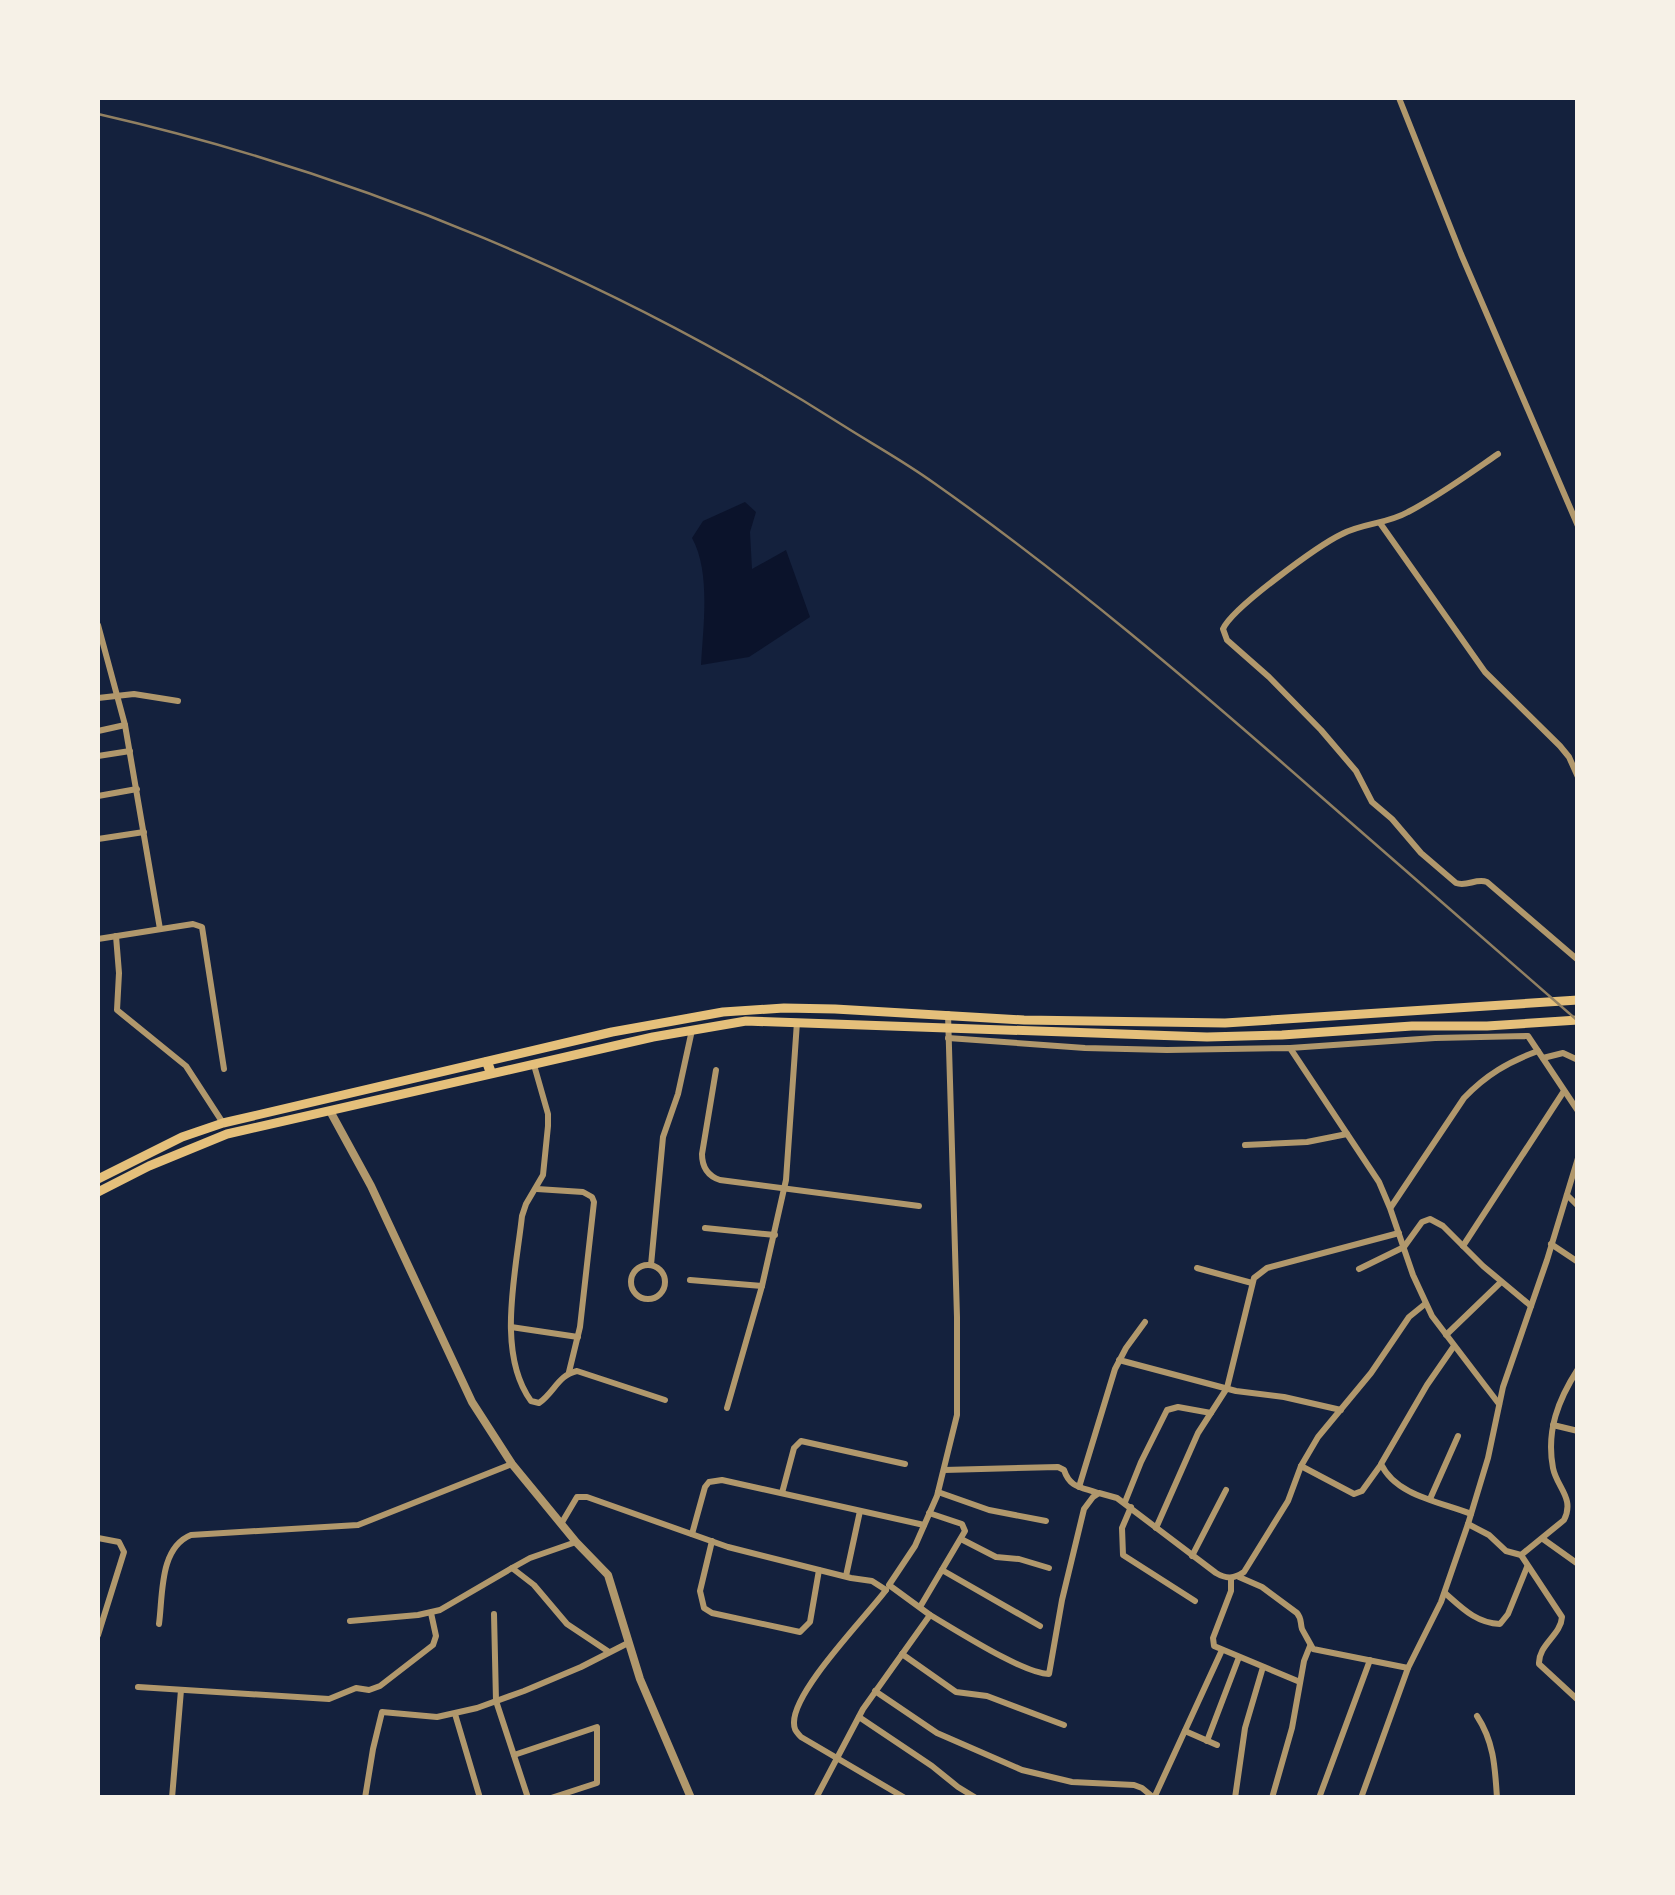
<svg xmlns="http://www.w3.org/2000/svg" width="1675" height="1895" font-family="Arial,sans-serif">
<style>
.water{fill:#0b132b}
.lines{fill:none;stroke-linecap:round;stroke-linejoin:round}
.minor{stroke:#b1986c;stroke-width:6}
.tertiary{stroke:#b1986c;stroke-width:8}
.primary{stroke:#e5c07b;stroke-width:9}
.trunk{stroke:#e5c07b;stroke-width:10}
.rail{stroke:#918062;stroke-width:2.5}
</style>
<rect width="100%" height="100%" fill="#14213d"/>
<path class="water" d="M745,502L756,512L750,532L752,569L786,550L810,617L749,657L701,665C703,627 711,572 692,538L703,521Z"/>
<g class="lines">
<g class="minor">
<polyline points="1399,98 1461,254 1578,526"/>
<path d="M1498,454C1469,474 1439,496 1408,512C1387,524 1363,523 1342,534C1319,545 1232,608 1223,629L1227,640L1269,677L1321,730L1356,771L1372,802L1392,819L1421,853L1456,883C1467,887 1476,878 1487,882L1578,960"/>
<polyline points="1380,523 1485,672 1560,746 1569,757 1578,777"/>
<polyline points="98,625 125,725 160,929"/>
<polyline points="98,698 134,694 178,701"/>
<polyline points="98,731 125,725"/>
<polyline points="98,756 130,751"/>
<polyline points="98,796 137,789"/>
<polyline points="98,839 144,832"/>
<polyline points="116,936 119,973 117,1010 186,1066 223,1123"/>
<polyline points="98,939 193,924 202,927 224,1069"/>
<polyline points="948,1038 1085,1048 1167,1050 1290,1048 1379,1182 1390,1208 1413,1275 1432,1316 1499,1404"/>
<polyline points="1290,1048 1435,1038 1528,1036 1578,1111"/>
<polyline points="1543,1058 1563,1053 1578,1060"/>
<path d="M534,1065L548,1114V1126L543,1175L526,1204L522,1216C516,1272 496,1353 531,1401L539,1403C554,1393 558,1375 577,1371L665,1400"/>
<path d="M716,1070L702,1154C702,1167 708,1176 720,1180L919,1206"/>
<polyline points="1245,1145 1307,1142 1347,1134"/>
<polyline points="537,1189 583,1192 592,1197 594,1202 580,1327 569,1372"/>
<polyline points="1567,1195 1578,1206"/>
<path d="M1391,1207L1464,1098C1486,1075 1508,1062 1538,1051"/>
<polyline points="705,1228 775,1235"/>
<polyline points="1551,1244 1578,1262"/>
<polyline points="1463,1246 1564,1091"/>
<polyline points="651,1265 663,1137 678,1094 692,1030"/>
<circle cx="648" cy="1282" r="17"/>
<polyline points="1197,1268 1252,1283"/>
<polyline points="1359,1269 1404,1247 1422,1222 1430,1219 1443,1226 1483,1266 1531,1306"/>
<polyline points="690,1280 762,1286"/>
<polyline points="511,1327 578,1337"/>
<polyline points="1446,1335 1501,1282"/>
<path d="M1454,1346L1427,1385L1381,1464C1396,1496 1441,1502 1471,1514"/>
<polyline points="1119,1360 1236,1391 1284,1397 1341,1410"/>
<polyline points="727,1408 762,1286 786,1180 797,1022"/>
<polyline points="1553,1425 1578,1431"/>
<polyline points="1301,1466 1354,1494 1362,1491 1380,1466"/>
<path d="M944,1470L1058,1467L1064,1470C1070,1488 1081,1487 1098,1493"/>
<polyline points="1079,1487 1115,1369 1126,1348 1145,1322"/>
<polyline points="938,1492 989,1510 1046,1521"/>
<polyline points="782,1493 794,1448 801,1441 905,1464"/>
<polyline points="1430,1499 1458,1436"/>
<polyline points="1125,1502 1141,1462 1167,1410 1178,1407 1211,1413"/>
<polyline points="1131,1507 1122,1528 1123,1555 1195,1601"/>
<polyline points="561,1524 577,1497 587,1497 728,1547 851,1578 872,1581 886,1590"/>
<path d="M1468,1524L1489,1535L1506,1551L1521,1555L1564,1520C1575,1498 1557,1488 1553,1468C1546,1431 1558,1400 1578,1369"/>
<polyline points="1156,1528 1198,1433 1227,1388 1254,1278 1267,1268 1399,1233"/>
<polyline points="692,1534 705,1487 709,1482 722,1480 924,1525"/>
<polyline points="98,1538 119,1542 124,1552 98,1635"/>
<polyline points="961,1539 996,1557 1019,1559 1049,1568"/>
<polyline points="1543,1539 1578,1564"/>
<polyline points="712,1541 700,1591 704,1608 712,1613 800,1632 810,1622 819,1570"/>
<polyline points="576,1542 530,1558 512,1568 534,1585 567,1624 609,1652"/>
<path d="M1521,1555L1562,1617C1561,1635 1538,1645 1539,1664L1578,1700"/>
<polyline points="1192,1556 1226,1490"/>
<polyline points="942,1570 1040,1626"/>
<polyline points="846,1576 860,1511"/>
<path d="M1239,1577L1262,1587L1297,1613C1302,1619 1300,1622 1302,1629C1303,1631 1312,1647 1313,1649L1408,1668"/>
<polyline points="1231,1578 1231,1591 1213,1638 1214,1646 1300,1682"/>
<path d="M886,1590C865,1618 793,1691 794,1723C794,1731 797,1732 801,1737L905,1798"/>
<path d="M1445,1593C1462,1608 1476,1623 1500,1624L1508,1614L1527,1567"/>
<polyline points="920,1607 965,1531 962,1524 929,1513"/>
<polyline points="494,1614 496,1701 528,1798"/>
<path d="M930,1615C956,1630 1022,1673 1049,1674L1062,1600L1084,1509L1093,1497L1099,1493L1117,1498L1216,1573C1226,1579 1234,1579 1244,1572L1288,1501L1301,1466L1318,1437L1371,1373L1409,1317L1425,1304"/>
<polyline points="350,1621 418,1615 440,1610 512,1568"/>
<path d="M159,1624C163,1595 159,1548 191,1535L358,1525L512,1464"/>
<polyline points="902,1654 956,1692 987,1696 1064,1725"/>
<polyline points="138,1687 329,1699 356,1688 369,1690 380,1686 433,1645 436,1636 431,1613"/>
<polyline points="875,1691 937,1733 1022,1770 1072,1782 1134,1785 1142,1788 1154,1798 1222,1650"/>
<polyline points="455,1714 480,1798"/>
<path d="M1477,1716C1494,1742 1495,1767 1497,1798"/>
<polyline points="859,1717 932,1766 958,1787 976,1798"/>
<polyline points="1185,1731 1217,1745"/>
<polyline points="1207,1741 1239,1657"/>
<polyline points="514,1755 597,1727 597,1783 551,1798"/>
<polyline points="172,1798 181,1690"/>
<polyline points="365,1798 373,1749 382,1712 437,1717 477,1708 524,1691 581,1667 628,1643"/>
<polyline points="816,1798 863,1709 930,1615 889,1585 915,1546 937,1496 957,1415 957,1317 948,1014"/>
<polyline points="1235,1798 1245,1728 1263,1667"/>
<polyline points="1272,1798 1292,1728 1304,1661 1310,1646"/>
<polyline points="1319,1798 1370,1660"/>
<polyline points="1361,1798 1408,1668 1441,1602 1468,1524 1488,1458 1503,1387 1547,1260 1578,1158"/>
</g>
<polyline class="tertiary" points="330,1111 371,1186 472,1402 512,1464 576,1542 608,1575 640,1679 691,1798"/>
<g class="primary">
<polyline points="98,1179 182,1137 223,1123 612,1032 723,1012 784,1008 835,1009 1024,1020 1225,1023 1578,1000"/>
<polyline points="98,1192 149,1166 227,1134 653,1037 746,1021 1207,1037 1282,1035 1412,1026 1487,1026 1578,1020"/>
</g>
<polyline class="trunk" points="487,1062 491,1073"/>
<path class="rail" d="M98,114C361,174 616,281 844,426C874,445 905,462 934,483C1069,578 1194,685 1318,794C1405,870 1491,945 1578,1021"/>
</g>
<rect width="1675" height="1895" fill="none" stroke="#f6f1e7" stroke-width="200"/>
</svg>
